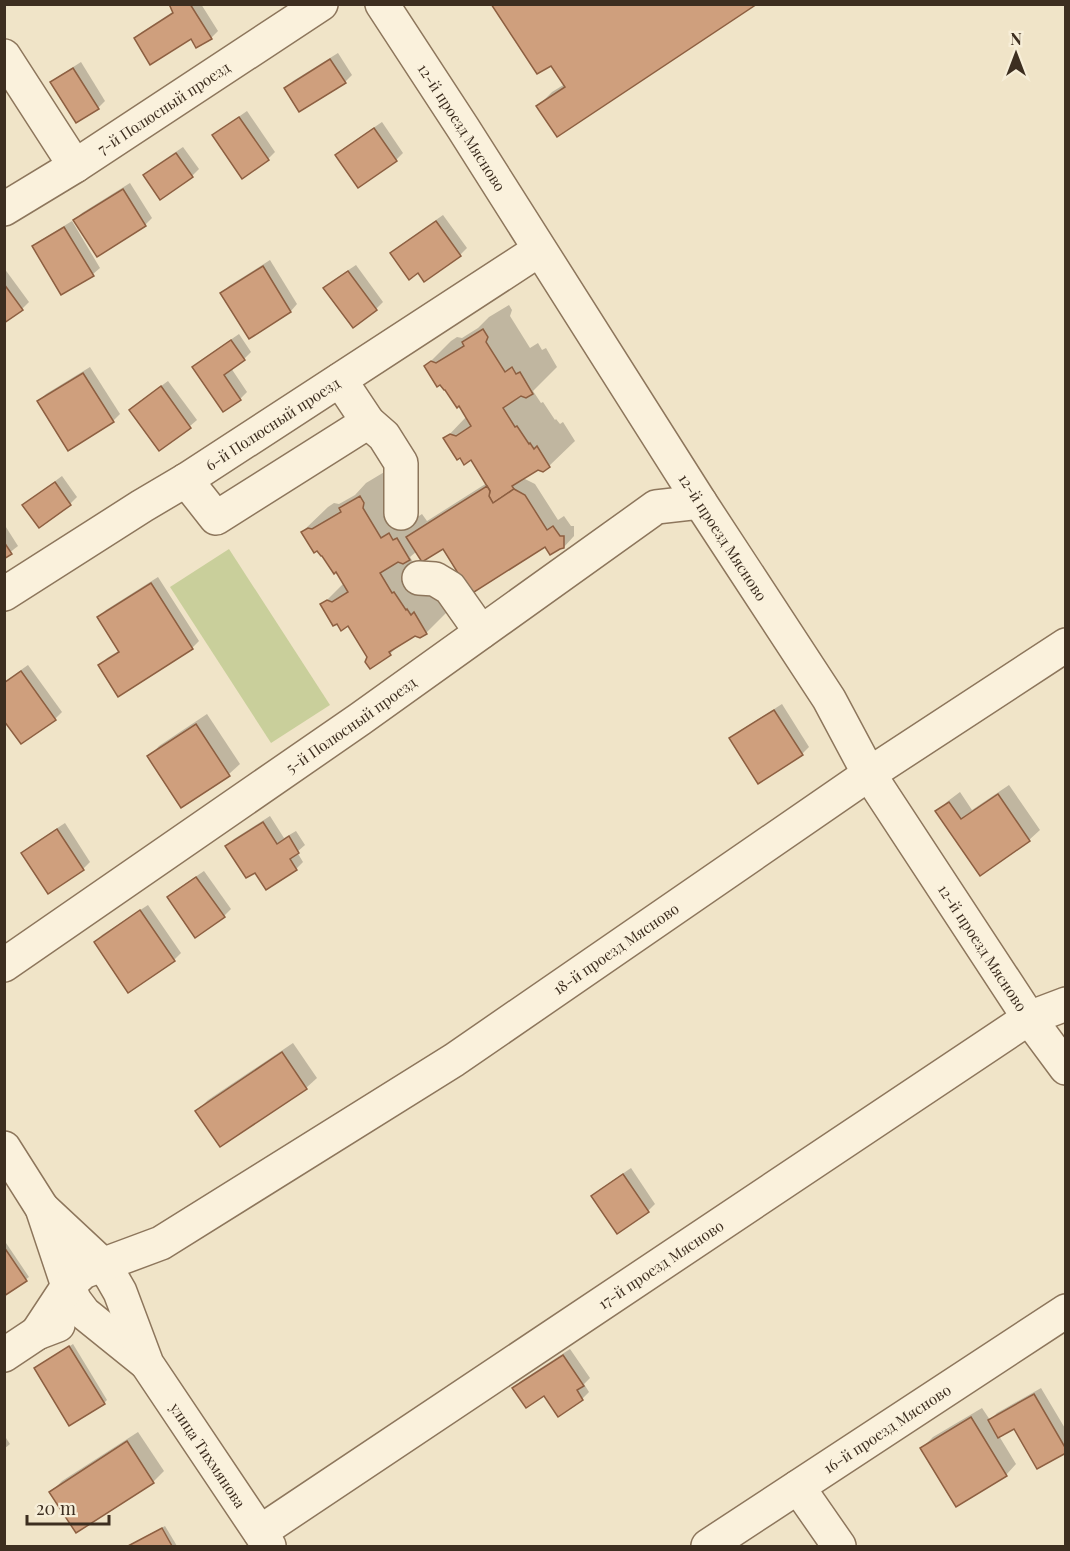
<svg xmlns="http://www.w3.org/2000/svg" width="1070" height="1551" font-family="'Playfair Display',serif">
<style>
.green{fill:#c9cf9b}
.shadow{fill:#0003}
.building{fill:#cf9f7d;stroke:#8d5f41;stroke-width:1.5}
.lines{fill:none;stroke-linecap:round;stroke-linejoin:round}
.minor-casing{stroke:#8d765c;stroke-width:36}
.minor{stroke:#faf1dc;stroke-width:33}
.labels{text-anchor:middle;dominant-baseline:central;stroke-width:4.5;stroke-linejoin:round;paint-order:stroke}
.street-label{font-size:15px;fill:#3d2e20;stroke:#f7eed8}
</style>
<rect width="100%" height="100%" fill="#f0e4c8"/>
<polygon class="green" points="229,549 330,705 271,743 170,587"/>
<g class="shadow">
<polygon points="171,4 201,4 218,31 211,38 135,39 142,32 174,11"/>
<polygon points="754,4 538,106 552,92 565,84 551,64"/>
<polygon points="338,53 352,75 345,82 286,88 293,81"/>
<polygon points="81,62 105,101 98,108 52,82 59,76"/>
<polygon points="247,111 275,152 268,159 214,135 221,129"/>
<polygon points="382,122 403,153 396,160 337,155 344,148"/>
<polygon points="183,147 199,169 192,176 145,175 152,168"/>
<polygon points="130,183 152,218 145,225 98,255 75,220 82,213"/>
<polygon points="443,215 467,248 460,255 419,271 392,253 399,246"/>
<polygon points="72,221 100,268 93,274 62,293 34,247 41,240"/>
<polygon points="270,260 297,304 291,311 249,337 222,293 229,286"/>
<polygon points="356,265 383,302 376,309 325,288 332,281"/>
<polygon points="4,268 29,302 22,309 4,321"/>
<polygon points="509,305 512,310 510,316 530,348 538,343 542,350 546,348 557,367 533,391 541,403 543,402 555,420 556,419 560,424 563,422 575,441 549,466 543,470 538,468 523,478 535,484 558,520 564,516 571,526 574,526 574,536 564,547 546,545 444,547 417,551 410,557 417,569 452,607 426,633 420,636 415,634 402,642 390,654 368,656 348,624 322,605 344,583 322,553 302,532 328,507 334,503 339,504 355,495 366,483 386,471 419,516 422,514 427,521 487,483 472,458 445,439 467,416 446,388 426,366 451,341 457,337 462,338 478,328 489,317"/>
<polygon points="239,334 251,352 244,359 231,368 247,392 240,399 194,367 201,360"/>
<polygon points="90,367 120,414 113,421 39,401 46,394"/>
<polygon points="168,381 197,420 190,426 131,410 138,403"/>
<polygon points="62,476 77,497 70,504 39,526 24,505 31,499"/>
<polygon points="4,524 18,546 4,557"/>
<polygon points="158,577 199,641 192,648 100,665 107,658 120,650 99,617 106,610"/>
<polygon points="28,665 62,712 55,719 22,742 4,718 4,682"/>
<polygon points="782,704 809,747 802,754 731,739 738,732"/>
<polygon points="207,714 240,764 229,774 182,806 149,757 159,746"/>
<polygon points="1009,785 1040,830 1029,840 981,874 937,811 948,801 960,792 972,810"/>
<polygon points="270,816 284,838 296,831 305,845 297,852 303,862 296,869 255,871 227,846 234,839"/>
<polygon points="65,823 90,862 83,869 23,853 30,846"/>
<polygon points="204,871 231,909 224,916 169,897 176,890"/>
<polygon points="148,905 181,953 174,960 96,942 102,935"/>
<polygon points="293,1043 317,1078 306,1088 197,1111 208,1100"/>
<polygon points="631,1168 655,1204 648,1211 617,1232 593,1196 599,1190"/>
<polygon points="4,1240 29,1277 4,1295"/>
<polygon points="73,1344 107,1400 104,1403 35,1368"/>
<polygon points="570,1349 590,1378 584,1384 589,1392 582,1399 558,1415 545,1394 514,1388 521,1381"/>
<polygon points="1041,1388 1066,1430 1066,1451 1015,1426 999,1436 1016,1464 1006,1475 922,1448 933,1437 982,1408 990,1420 997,1413"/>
<polygon points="138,1432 164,1471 153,1482 77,1531 51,1492 62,1481"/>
<polygon points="4,1435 10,1444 4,1449"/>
<polygon points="165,1526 177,1546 128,1546"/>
</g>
<g class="building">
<polygon points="190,4 212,39 196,48 191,39 150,65 134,38 173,13 169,4"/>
<polygon points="491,4 757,4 557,137 536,106 565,87 551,66 537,74"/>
<polygon points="330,59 346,83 299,112 284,88"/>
<polygon points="73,68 99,109 76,123 50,82"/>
<polygon points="239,117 269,160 242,179 212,135"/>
<polygon points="374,128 397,161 358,188 335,155"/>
<polygon points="176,153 193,177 160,200 143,175"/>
<polygon points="123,189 146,226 97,257 73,220"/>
<polygon points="436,221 461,256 424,282 418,273 409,280 390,253"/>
<polygon points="64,227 94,276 61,295 32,246"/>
<polygon points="263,266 291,312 249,339 220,293"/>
<polygon points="348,271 377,310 353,328 323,288"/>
<polygon points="4,284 23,310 4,323"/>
<polygon points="483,329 488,337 486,342 505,372 512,367 516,374 520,372 533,394 526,398 521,396 503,408 515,427 517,426 529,444 530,443 534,449 537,446 550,467 543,472 538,470 512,486 514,489 493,503 489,496 490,491 471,460 464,465 460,458 457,460 443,438 450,434 456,436 471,426 459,406 457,408 445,390 444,390 440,385 437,387 424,366 431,361 436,363 464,346 462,342"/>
<polygon points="231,340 245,360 224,375 241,400 223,412 192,367"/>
<polygon points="83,373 114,422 68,451 37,401"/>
<polygon points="161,386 191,428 159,451 129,410"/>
<polygon points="55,482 71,505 39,528 22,505"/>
<polygon points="487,486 490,491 489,496 493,503 514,489 525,495 547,530 553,526 560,536 564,536 564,548 560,549 550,555 545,547 471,594 443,549 422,562 406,537"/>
<polygon points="360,496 364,503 363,508 381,538 389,533 393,540 397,538 410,560 403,564 398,562 380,573 392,593 394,592 406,610 407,609 411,615 414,612 427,634 420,638 415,636 389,652 391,655 370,669 365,662 367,657 348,626 341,631 337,624 333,626 320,604 327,600 332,602 348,592 336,572 334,574 322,556 321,556 317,551 314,553 301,532 308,528 312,529 341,512 339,508"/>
<polygon points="4,542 12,554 4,559"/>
<polygon points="151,583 193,649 118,697 98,665 119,652 97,617"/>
<polygon points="21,671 56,720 21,744 4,721 4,683"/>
<polygon points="774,710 803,755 758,784 729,738"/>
<polygon points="196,724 230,776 181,808 147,756"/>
<polygon points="998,794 1030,841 980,876 935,811 949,802 961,819"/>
<polygon points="263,822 277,844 289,836 299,853 290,859 297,870 266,890 255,873 246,878 225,846"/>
<polygon points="57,829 84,870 48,894 21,853"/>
<polygon points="196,877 225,917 195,938 167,897"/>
<polygon points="140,910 175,961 128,993 94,942"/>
<polygon points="282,1052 307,1089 220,1147 195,1111"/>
<polygon points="623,1174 649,1212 617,1234 591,1196"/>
<polygon points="4,1247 27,1281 4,1296"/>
<polygon points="69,1346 105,1404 69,1426 34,1368"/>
<polygon points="563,1355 584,1386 577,1390 583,1400 558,1417 544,1396 526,1408 512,1388"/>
<polygon points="1034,1394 1066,1449 1066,1453 1037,1469 1014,1429 998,1438 988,1420"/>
<polygon points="971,1417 1007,1476 956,1507 920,1448"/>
<polygon points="127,1441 154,1483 76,1533 49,1492"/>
<polygon points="162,1528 172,1546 128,1546"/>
</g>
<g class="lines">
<defs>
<g id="minor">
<path id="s1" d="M382,4L463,128L700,502L829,699L869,774L1029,1018L1066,1068"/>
<polyline points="4,56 75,166"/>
<path id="s2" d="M4,209L75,166L321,4"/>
<polyline points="340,380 368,422 384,436 401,463 401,513"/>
<polyline points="186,480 216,518 368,422"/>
<polyline points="419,578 435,579 450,588 481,632"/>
<path id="s3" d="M4,594L142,506L186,480L539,250"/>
<path id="s4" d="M4,965L360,719L656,507L700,502"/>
<polyline points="4,1148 42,1208 68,1286 75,1301 84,1313 146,1363"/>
<path id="s5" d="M42,1208L102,1264L112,1278L120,1292L147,1364L269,1546"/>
<path id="s6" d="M37,1333L68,1286L83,1272L161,1243L454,1060L869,774L1066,645"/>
<polyline points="4,1355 37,1333 58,1325"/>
<polyline points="798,1487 839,1546"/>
<path id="s7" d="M260,1532L1029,1018L1066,1004"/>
<path id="s8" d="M708,1546L1066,1311"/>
</g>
</defs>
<use href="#minor" class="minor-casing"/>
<use href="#minor" class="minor"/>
</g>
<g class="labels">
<g class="street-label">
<text stroke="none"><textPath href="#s2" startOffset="189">7-й Полюсный проезд</textPath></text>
<text stroke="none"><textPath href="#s1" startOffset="147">12-й проезд Мясново</textPath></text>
<text stroke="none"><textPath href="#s3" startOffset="318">6-й Полюсный проезд</textPath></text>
<text stroke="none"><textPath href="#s1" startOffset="633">12-й проезд Мясново</textPath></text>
<text stroke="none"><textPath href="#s4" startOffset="422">5-й Полюсный проезд</textPath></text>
<text stroke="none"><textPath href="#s1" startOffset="1119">12-й проезд Мясново</textPath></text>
<text stroke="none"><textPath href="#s6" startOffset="702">18-й проезд Мясново</textPath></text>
<text stroke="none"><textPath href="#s7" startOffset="482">17-й проезд Мясново</textPath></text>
<text stroke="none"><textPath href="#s8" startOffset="214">16-й проезд Мясново</textPath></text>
<text stroke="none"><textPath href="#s5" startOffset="302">улица Тихмянова</textPath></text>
</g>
</g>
<rect width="1070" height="1551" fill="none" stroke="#3d2e20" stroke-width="12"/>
<g transform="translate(1016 54)" stroke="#f7eed8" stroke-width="4.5" paint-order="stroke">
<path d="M0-4.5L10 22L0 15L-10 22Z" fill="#3d2e20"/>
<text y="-9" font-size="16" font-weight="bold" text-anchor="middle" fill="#3d2e20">N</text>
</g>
<path d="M27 1515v9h82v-9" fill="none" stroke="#3d2e20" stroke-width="3"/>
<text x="36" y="1515" font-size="18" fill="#3d2e20" stroke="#f7eed8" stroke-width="4.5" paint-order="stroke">20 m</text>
</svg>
